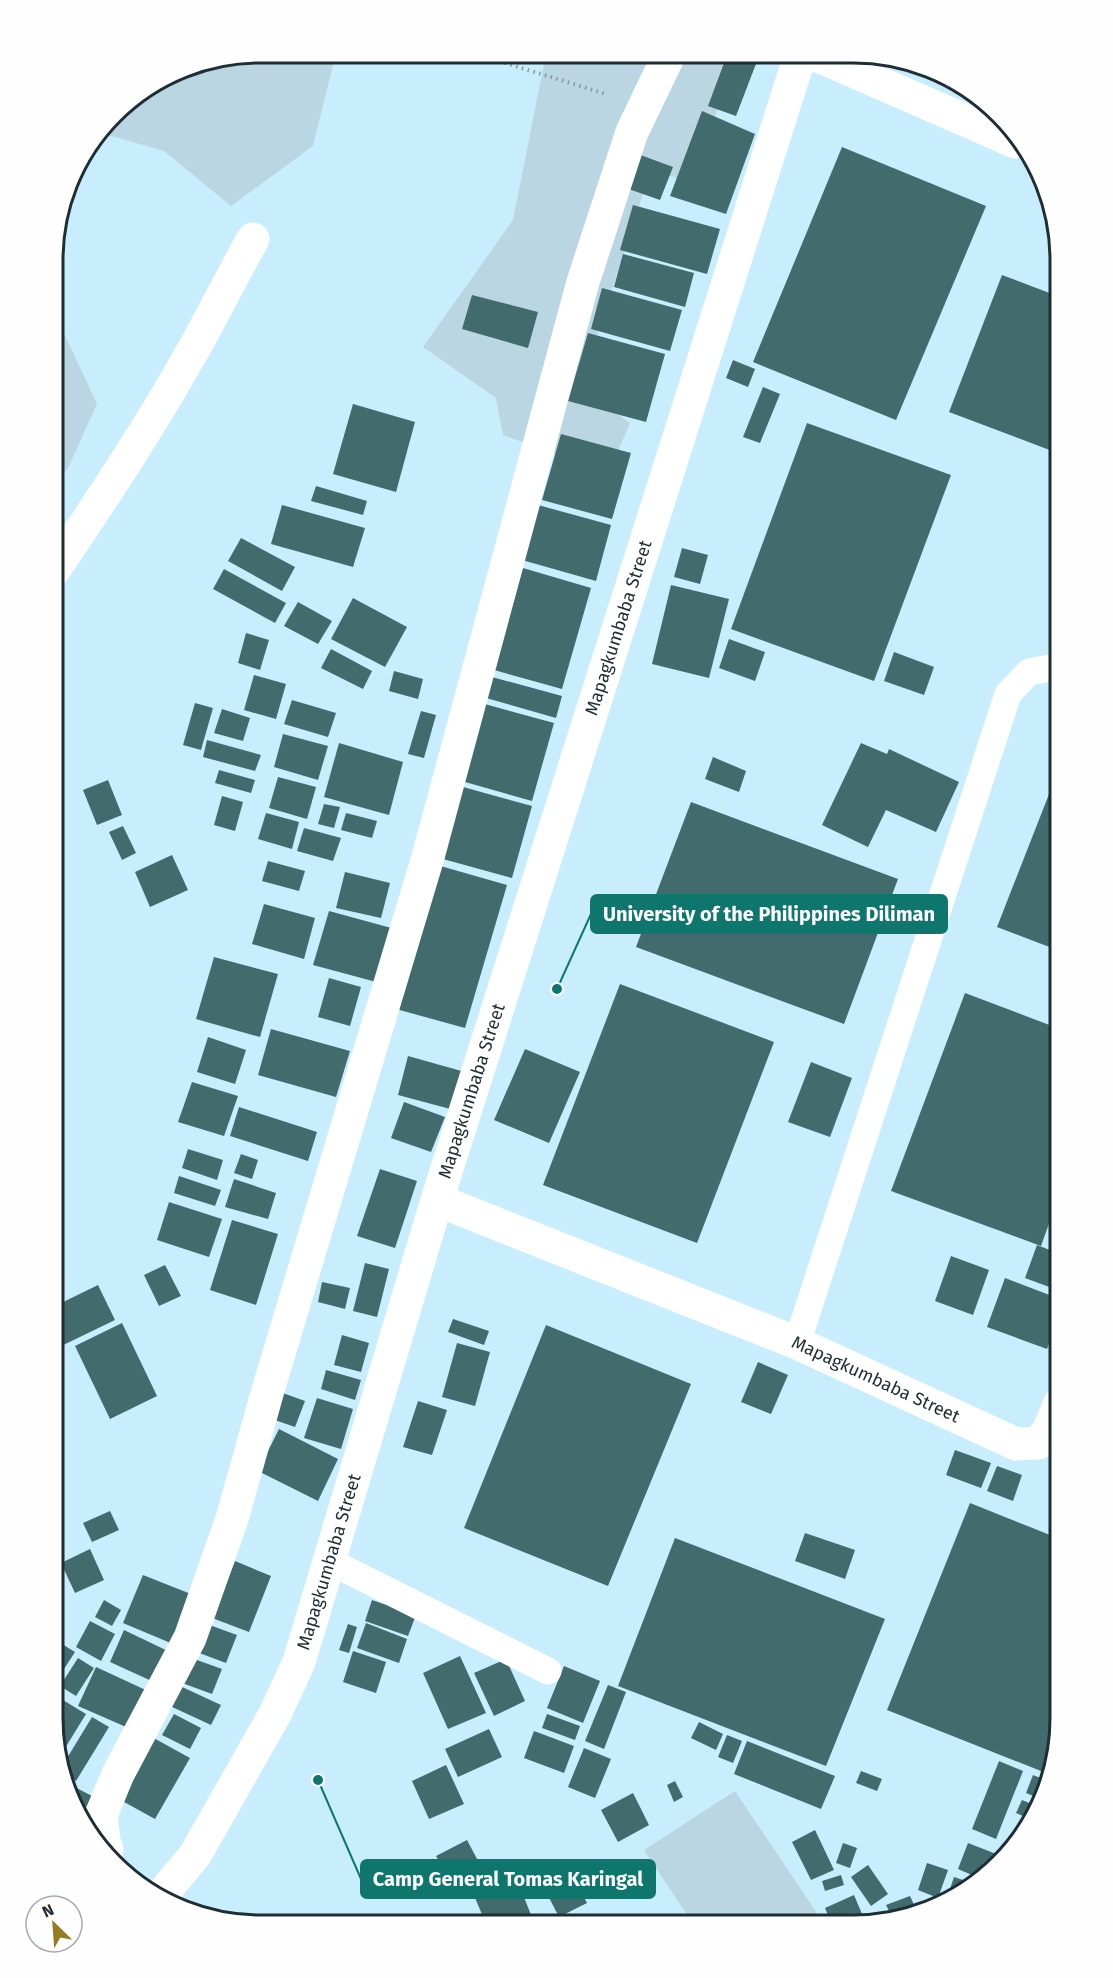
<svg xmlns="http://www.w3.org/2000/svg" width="1113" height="1978" font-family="'Fira Sans',sans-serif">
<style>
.built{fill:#c8eefe}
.green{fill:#bad6e2}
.building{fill:#416b6c}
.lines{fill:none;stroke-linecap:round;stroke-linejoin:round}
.path{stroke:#8598a0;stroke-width:4;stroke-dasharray:1.5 4.5;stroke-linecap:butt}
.lane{stroke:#fff;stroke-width:27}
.street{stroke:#fff;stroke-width:33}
.labels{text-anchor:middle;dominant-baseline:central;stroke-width:6;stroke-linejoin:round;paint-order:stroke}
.street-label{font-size:18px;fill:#1f2e34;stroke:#fefefe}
.rim{fill:none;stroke:#1f2e34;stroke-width:3}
.leader{fill:none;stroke:#0f766e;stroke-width:2}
.callout-dot{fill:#0f766e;stroke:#fefefe;stroke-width:2}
.callout{fill:#0f766e;stroke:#0f766e;stroke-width:2}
.callout-label{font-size:20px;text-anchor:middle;font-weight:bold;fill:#fff}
</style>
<rect width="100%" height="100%" fill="#def5ff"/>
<polygon class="built" points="260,53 893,56 989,104 1049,193 1060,260 1060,1732 1045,1797 1017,1844 968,1890 920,1914 853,1925 233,1924 169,1904 124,1874 64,1785 53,1718 54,234 74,168 123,104"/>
<g class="green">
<polygon points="260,53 336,53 313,146 231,206 164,151 101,133 123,104 181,68"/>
<polygon points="546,54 731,55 698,186 651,169 580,388 630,423 608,473 503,435 496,398 423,347 513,220"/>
<polygon points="54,312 97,404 68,468 54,484"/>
<polygon points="735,1791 825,1925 694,1925 644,1850"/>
</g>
<g class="building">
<polygon points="727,55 759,56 736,116 708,106"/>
<polygon points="702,111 755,134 726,214 670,196"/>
<polygon points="842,147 986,206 896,420 753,362"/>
<polygon points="635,153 673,167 660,200 623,187"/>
<polygon points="633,205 720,229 707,274 620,250"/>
<polygon points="623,254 694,273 685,307 614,287"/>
<polygon points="1002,275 1060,297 1060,454 949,412"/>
<polygon points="602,288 682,310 670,351 591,329"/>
<polygon points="472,295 538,312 528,348 462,329"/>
<polygon points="588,333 665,354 646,422 568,401"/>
<polygon points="733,360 755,369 748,387 726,378"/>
<polygon points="763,387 780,394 760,443 743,437"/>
<polygon points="353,404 415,422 396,492 333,474"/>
<polygon points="807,423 951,475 874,681 731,629"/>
<polygon points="561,434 631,453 612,519 542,500"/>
<polygon points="316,486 367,501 363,515 311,501"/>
<polygon points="282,505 365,528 353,567 271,544"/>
<polygon points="538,505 611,525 596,581 522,560"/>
<polygon points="241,538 295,567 282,591 228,561"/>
<polygon points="682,548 708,555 700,584 674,577"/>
<polygon points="523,568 591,588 562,689 494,670"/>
<polygon points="224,569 286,603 275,623 213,589"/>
<polygon points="671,585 729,599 709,678 652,664"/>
<polygon points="353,598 407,627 385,667 331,639"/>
<polygon points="298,602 332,621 318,644 284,626"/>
<polygon points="246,633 269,640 260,670 238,663"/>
<polygon points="729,639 765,652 755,681 719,668"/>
<polygon points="331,649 372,671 363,689 321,668"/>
<polygon points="894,652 934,667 924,695 884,681"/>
<polygon points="394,671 423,679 418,699 389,691"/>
<polygon points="254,675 286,684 276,719 244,710"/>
<polygon points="492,677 562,696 556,718 486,698"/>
<polygon points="292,700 336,713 328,737 284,724"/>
<polygon points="195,703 213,708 201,750 183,745"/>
<polygon points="481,703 554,723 532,801 458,780"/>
<polygon points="222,709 250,718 243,741 214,733"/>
<polygon points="421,711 436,715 424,758 408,754"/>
<polygon points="283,734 328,746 318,780 274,767"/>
<polygon points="207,740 261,755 255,771 203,757"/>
<polygon points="339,743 403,762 389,815 324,797"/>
<polygon points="861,743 887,754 889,749 959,782 936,832 886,810 868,847 822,825"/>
<polygon points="713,757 746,771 739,792 705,779"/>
<polygon points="1060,766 1060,951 997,927"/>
<polygon points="219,770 255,780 251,793 215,783"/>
<polygon points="278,777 316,787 307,819 269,808"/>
<polygon points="108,780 122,815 97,825 83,790"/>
<polygon points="463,787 532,806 512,878 443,859"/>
<polygon points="222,796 243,802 235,831 214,825"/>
<polygon points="691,802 898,879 844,1024 636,947"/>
<polygon points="324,804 340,807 334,828 318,824"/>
<polygon points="266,813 299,822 292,849 258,839"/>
<polygon points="346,813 377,821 372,838 341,830"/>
<polygon points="123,826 136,853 122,860 109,832"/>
<polygon points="304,828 341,838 333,861 297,851"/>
<polygon points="172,855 188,890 150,907 135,872"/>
<polygon points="268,861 305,871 299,891 262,881"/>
<polygon points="437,865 507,885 465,1028 396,1009"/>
<polygon points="345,872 390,883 381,918 336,908"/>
<polygon points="264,904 315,918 304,959 252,944"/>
<polygon points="329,911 395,929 380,983 313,965"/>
<polygon points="214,957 278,974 260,1037 196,1019"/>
<polygon points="329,978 361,987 350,1026 318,1017"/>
<polygon points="620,984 774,1042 697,1243 543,1185"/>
<polygon points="965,993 1060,1029 1060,1193 1041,1246 891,1191"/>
<polygon points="271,1029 350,1051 336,1097 258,1075"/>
<polygon points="208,1037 246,1050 235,1084 197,1072"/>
<polygon points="525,1049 580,1072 549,1143 494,1120"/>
<polygon points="408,1056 465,1072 454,1110 398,1095"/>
<polygon points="811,1062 852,1078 830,1137 788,1122"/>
<polygon points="192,1082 238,1096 224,1136 178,1122"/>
<polygon points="404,1102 445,1117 431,1152 391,1138"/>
<polygon points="239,1107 317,1132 308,1161 230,1136"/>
<polygon points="188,1149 223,1160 217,1180 182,1168"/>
<polygon points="241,1154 258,1160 252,1179 234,1173"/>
<polygon points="380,1169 417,1181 395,1248 357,1236"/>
<polygon points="179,1176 221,1190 215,1206 174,1193"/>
<polygon points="234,1179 276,1193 268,1219 225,1207"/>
<polygon points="169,1202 222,1219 209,1257 157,1240"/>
<polygon points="232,1220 278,1234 256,1305 210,1290"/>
<polygon points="1037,1245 1060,1254 1060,1291 1025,1278"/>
<polygon points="951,1256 989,1270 973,1315 935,1301"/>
<polygon points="365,1263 389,1269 377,1317 353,1311"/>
<polygon points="165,1265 181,1296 159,1306 144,1275"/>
<polygon points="1005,1278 1060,1299 1060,1315 1047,1349 987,1327"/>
<polygon points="322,1282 350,1288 345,1309 318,1302"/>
<polygon points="98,1285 115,1320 53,1350 53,1307"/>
<polygon points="453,1319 489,1331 484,1345 448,1332"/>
<polygon points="122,1323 157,1396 110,1419 75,1346"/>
<polygon points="546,1325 691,1384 608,1586 464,1528"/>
<polygon points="342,1335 369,1343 361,1372 334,1365"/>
<polygon points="457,1343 490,1352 475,1406 442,1397"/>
<polygon points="758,1362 788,1375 771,1414 741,1402"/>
<polygon points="326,1370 361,1380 355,1400 321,1389"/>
<polygon points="280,1392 305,1401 295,1427 269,1418"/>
<polygon points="317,1398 353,1409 341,1449 304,1438"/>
<polygon points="418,1401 447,1410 432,1455 403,1447"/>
<polygon points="279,1429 338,1459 318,1501 258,1471"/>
<polygon points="955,1450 991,1463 981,1488 946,1475"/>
<polygon points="997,1466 1022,1475 1013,1501 987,1491"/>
<polygon points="970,1503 1060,1539 1060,1732 1056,1748 1046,1773 887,1710"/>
<polygon points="110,1511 119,1530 92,1542 83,1523"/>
<polygon points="805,1533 855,1550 845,1579 795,1561"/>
<polygon points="675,1538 885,1619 826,1766 618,1686"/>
<polygon points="90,1549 104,1580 75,1593 61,1563"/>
<polygon points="235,1561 271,1576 249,1632 212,1618"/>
<polygon points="143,1575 201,1598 180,1647 123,1623"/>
<polygon points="104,1600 121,1610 112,1626 95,1617"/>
<polygon points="372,1600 416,1615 408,1636 365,1621"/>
<polygon points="90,1621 115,1634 101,1661 76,1647"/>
<polygon points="204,1623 237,1635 226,1663 194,1651"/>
<polygon points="366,1623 407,1639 399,1663 357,1648"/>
<polygon points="348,1624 357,1627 349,1653 339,1650"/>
<polygon points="124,1630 170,1652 156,1683 110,1662"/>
<polygon points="57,1641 75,1652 53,1686 53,1648"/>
<polygon points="353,1651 386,1662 376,1693 343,1682"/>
<polygon points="183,1655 222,1669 212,1694 174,1680"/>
<polygon points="460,1656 486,1713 448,1729 423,1673"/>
<polygon points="78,1658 94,1668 76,1696 60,1686"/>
<polygon points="506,1659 525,1701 494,1716 474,1673"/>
<polygon points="564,1666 600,1681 583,1723 547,1708"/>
<polygon points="96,1667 150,1692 133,1730 78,1706"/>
<polygon points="608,1685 626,1692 604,1749 585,1741"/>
<polygon points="180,1686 221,1705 211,1725 170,1706"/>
<polygon points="53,1694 86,1714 59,1758 52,1718"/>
<polygon points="174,1714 201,1728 190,1749 162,1735"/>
<polygon points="547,1714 580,1726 575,1740 542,1728"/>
<polygon points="92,1717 109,1727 76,1781 62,1772 61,1768"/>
<polygon points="699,1722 723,1734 716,1750 691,1738"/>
<polygon points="489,1729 502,1757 458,1777 445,1749"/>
<polygon points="534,1731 574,1746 564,1773 524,1758"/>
<polygon points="727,1735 742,1741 733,1763 718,1757"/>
<polygon points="150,1736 190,1758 155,1819 115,1797"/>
<polygon points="747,1741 835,1776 821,1809 734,1774"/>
<polygon points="584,1748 611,1759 595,1798 568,1787"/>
<polygon points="999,1761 1023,1771 996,1839 972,1829"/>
<polygon points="446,1765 464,1804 429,1819 412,1781"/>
<polygon points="861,1771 882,1779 877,1791 856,1783"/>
<polygon points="1033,1775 1048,1781 1043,1800 1026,1793"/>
<polygon points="63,1781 92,1796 83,1814 64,1785"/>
<polygon points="675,1781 683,1797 674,1802 667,1785"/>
<polygon points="633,1793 649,1825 618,1842 601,1810"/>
<polygon points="1022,1800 1039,1807 1032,1820 1016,1813"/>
<polygon points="815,1830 834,1870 811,1880 792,1842"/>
<polygon points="467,1840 485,1874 455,1891 436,1856"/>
<polygon points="843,1843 857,1848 850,1868 836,1863"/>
<polygon points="968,1843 1004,1857 981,1879 958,1869"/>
<polygon points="927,1863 948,1870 938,1898 918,1890"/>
<polygon points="868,1865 888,1894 871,1906 851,1877"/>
<polygon points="569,1867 587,1903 559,1917 541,1882"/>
<polygon points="841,1875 844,1885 825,1891 822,1881"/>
<polygon points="516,1877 535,1925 486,1924 473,1893"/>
<polygon points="954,1877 975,1884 962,1893 950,1889"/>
<polygon points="942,1892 955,1897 937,1906"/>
<polygon points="854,1895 865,1921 853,1926 832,1925 825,1908"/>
<polygon points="910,1896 915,1907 892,1917 886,1905"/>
</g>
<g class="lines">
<polyline class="path" points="476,54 606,94"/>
<g class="lane">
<polyline points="797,1343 1008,694 1029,672 1060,666"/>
<polyline points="329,1561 548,1671"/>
</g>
<g class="street">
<polyline points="818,56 1015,142"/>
<path d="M54,570C102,499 150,427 192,352C213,315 232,276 253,239"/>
<path id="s1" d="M437,1200L797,1343L1016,1444L1038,1443L1048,1431L1060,1403"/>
<polyline points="107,1849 104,1841 101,1815 118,1774 190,1638 232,1519 268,1390 428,857 583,282 632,132 669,55"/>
<path id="s2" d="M159,1898L195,1855L275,1714L299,1662L437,1200L796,68L802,56"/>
</g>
</g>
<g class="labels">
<g class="street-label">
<text stroke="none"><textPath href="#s2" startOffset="1358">Mapagkumbaba Street</textPath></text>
<text stroke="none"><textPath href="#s2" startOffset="872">Mapagkumbaba Street</textPath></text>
<text stroke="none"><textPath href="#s1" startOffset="474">Mapagkumbaba Street</textPath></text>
<text stroke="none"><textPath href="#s2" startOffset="380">Mapagkumbaba Street</textPath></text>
</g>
</g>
<path d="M0 0H1113V1978H0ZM260 63H853A197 197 0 0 1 1050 260V1718A197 197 0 0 1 853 1915H260A197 197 0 0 1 63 1718V260A197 197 0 0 1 260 63Z" fill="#fefefe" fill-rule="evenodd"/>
<path class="rim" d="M260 63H853A197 197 0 0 1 1050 260V1718A197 197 0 0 1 853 1915H260A197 197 0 0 1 63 1718V260A197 197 0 0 1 260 63Z"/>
<path class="leader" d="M557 989L591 914M318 1780L361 1879"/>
<g class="callout-dot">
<circle cx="557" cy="989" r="6"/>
<circle cx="318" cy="1780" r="6"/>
</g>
<g class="callout">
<rect x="591" y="895" width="356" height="38" rx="6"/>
<rect x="361" y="1860" width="294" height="38" rx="6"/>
</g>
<g class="callout-label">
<text x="769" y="921">University of the Philippines Diliman</text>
<text x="508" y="1886">Camp General Tomas Karingal</text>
</g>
<g transform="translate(54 1924) rotate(335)"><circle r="28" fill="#fefefe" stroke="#a5abad" stroke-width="1.5"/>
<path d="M0-4.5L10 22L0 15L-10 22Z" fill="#957b22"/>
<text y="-9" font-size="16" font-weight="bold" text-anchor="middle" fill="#1f2e34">N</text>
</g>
</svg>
